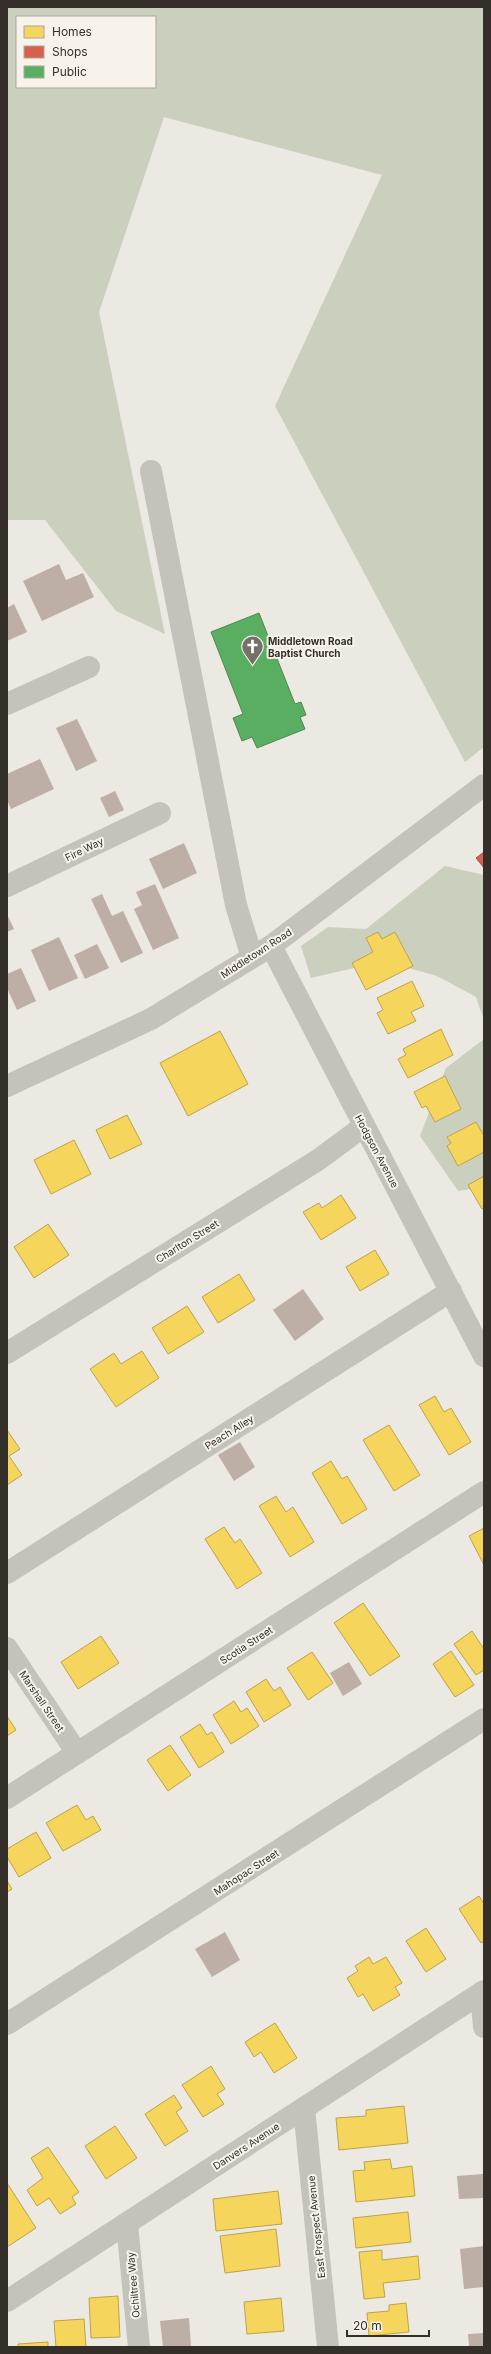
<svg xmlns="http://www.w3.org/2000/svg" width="491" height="2354" font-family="Inter,sans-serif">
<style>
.green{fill:#cbd0be;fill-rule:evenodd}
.homes{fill:#f6d55c;stroke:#bca34d}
.shops{fill:#d6604d;stroke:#a65142}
.public{fill:#5aae61;stroke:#4f8850}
.building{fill:#beafa6}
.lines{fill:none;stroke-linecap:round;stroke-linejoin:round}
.minor{stroke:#c5c1bb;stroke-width:22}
.labels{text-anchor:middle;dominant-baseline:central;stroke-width:4;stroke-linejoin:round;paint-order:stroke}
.poi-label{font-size:10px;font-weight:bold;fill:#352f2a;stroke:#f8f3ea;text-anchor:start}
.street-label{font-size:10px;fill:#352f2a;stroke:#f8f3ea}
</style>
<rect width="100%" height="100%" fill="#ece8e2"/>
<g class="green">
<path d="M7,7H484V747L465,762L275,406L382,175L164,117L99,312L165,634L116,611L45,520H7ZM17,17H155V87H17Z"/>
<polygon points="445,866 484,875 484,1020 476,997 437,976 384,961 311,978 301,946 328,927 366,929"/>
<polygon points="484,1039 484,1187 458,1191 420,1136 446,1068"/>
</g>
<g class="homes">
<polygon points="378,932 382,939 395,932 413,966 366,990 352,963 373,952 366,938"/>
<polygon points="412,981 424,1006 411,1012 416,1021 388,1034 377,1013 383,1010 377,998"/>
<polygon points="441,1029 453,1055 408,1078 398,1059 406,1055 403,1049"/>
<polygon points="220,1031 248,1084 188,1116 160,1063"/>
<polygon points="445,1076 461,1109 435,1122 426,1106 422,1108 414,1092"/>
<polygon points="127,1115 142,1144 110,1159 96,1130"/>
<polygon points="476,1122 484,1136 484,1152 458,1166 447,1146 451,1143 447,1137"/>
<polygon points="74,1140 91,1174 51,1194 34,1160"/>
<polygon points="484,1176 484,1208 482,1209 468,1185"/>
<polygon points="341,1195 356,1218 321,1240 303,1212 319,1203 322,1208"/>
<polygon points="48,1224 69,1255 34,1278 14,1247"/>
<polygon points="375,1250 389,1274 360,1291 346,1267"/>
<polygon points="239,1274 255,1300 218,1323 202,1297"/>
<polygon points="187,1306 204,1332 168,1354 152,1328"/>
<polygon points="142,1351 159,1378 116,1407 90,1369 114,1353 121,1364"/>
<polygon points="435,1396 444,1412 451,1408 471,1442 449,1455 419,1405"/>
<polygon points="389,1425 420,1475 394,1491 363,1440"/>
<polygon points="7,1430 20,1449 9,1456 22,1475 7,1485"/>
<polygon points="331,1461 342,1479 347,1476 367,1509 342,1524 312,1473"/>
<polygon points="276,1496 286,1512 293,1507 314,1542 290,1557 259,1506"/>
<polygon points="224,1527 235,1543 240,1539 262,1573 237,1589 205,1539"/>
<polygon points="484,1528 484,1565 469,1536"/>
<polygon points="363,1603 400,1656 370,1676 334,1623"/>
<polygon points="472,1631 484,1649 484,1670 476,1675 454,1644"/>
<polygon points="101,1636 119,1663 78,1689 61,1662"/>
<polygon points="451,1651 474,1685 455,1697 433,1664"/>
<polygon points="312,1652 333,1683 308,1700 287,1668"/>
<polygon points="266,1679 274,1691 280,1687 291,1705 264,1722 246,1692"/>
<polygon points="234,1701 241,1712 247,1708 259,1726 231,1744 213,1715"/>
<polygon points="7,1716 16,1730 7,1736"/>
<polygon points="200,1724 207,1735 212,1732 224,1752 199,1768 180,1737"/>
<polygon points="170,1745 191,1775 168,1791 147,1760"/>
<polygon points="77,1805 86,1820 93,1816 101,1830 63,1851 46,1823"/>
<polygon points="36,1832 51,1858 19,1877 7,1857 7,1849"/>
<polygon points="7,1881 12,1889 7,1892"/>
<polygon points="479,1896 484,1904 484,1941 481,1943 459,1909"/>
<polygon points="426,1928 446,1959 426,1972 406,1941"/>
<polygon points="369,1957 373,1964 386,1957 402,1983 395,1987 400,1995 373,2011 363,1994 358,1997 347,1978 358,1971 355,1966"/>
<polygon points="275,2023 297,2058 274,2073 261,2052 254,2057 245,2042"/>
<polygon points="211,2066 225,2089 217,2094 224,2104 203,2117 182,2085"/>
<polygon points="174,2095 182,2108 176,2112 188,2131 165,2146 145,2114"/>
<polygon points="404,2106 408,2143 339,2150 336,2118 366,2116 366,2110"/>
<polygon points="115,2126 137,2158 106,2179 85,2146"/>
<polygon points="48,2147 79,2192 72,2197 76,2204 60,2214 49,2198 37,2206 27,2190 43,2178 31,2158"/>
<polygon points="390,2159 392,2169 412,2166 415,2196 356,2202 353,2171 365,2170 364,2162"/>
<polygon points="7,2183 36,2228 7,2247"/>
<polygon points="278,2191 282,2224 216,2231 213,2199"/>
<polygon points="408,2212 411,2242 356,2248 353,2218"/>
<polygon points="276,2229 280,2266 225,2273 220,2236"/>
<polygon points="382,2250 382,2260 418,2256 420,2279 383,2283 385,2297 364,2299 359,2252"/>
<polygon points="118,2296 120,2337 91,2338 89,2298"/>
<polygon points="281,2298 284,2331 247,2334 244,2302"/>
<polygon points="406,2303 409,2332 369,2336 367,2313 389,2311 389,2305"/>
<polygon points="84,2319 86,2347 56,2347 54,2321"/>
<polygon points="48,2342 48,2347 18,2347 18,2344"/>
</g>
<polygon class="shops" points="484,852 484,868 476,858"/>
<polygon class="public" points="259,613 295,704 301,702 306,715 300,717 305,729 257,748 252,737 242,741 233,718 243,714 211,632"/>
<g class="building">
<polygon points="59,564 66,580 83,573 94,597 42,621 23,581"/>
<polygon points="14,604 27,632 7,641 7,608"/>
<polygon points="77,719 97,761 76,771 56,728"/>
<polygon points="40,759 54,789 11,809 7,800 7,774"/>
<polygon points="115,791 124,810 109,817 100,798"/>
<polygon points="184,843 197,873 163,889 149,859"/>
<polygon points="155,884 179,938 153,950 134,909 142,905 136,892"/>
<polygon points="102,894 112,916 123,911 143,953 121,963 91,899"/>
<polygon points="7,914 14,929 7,932"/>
<polygon points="59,937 78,978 49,991 31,950"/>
<polygon points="97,944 109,968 85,979 74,955"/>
<polygon points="21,968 36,1001 17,1010 7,988 7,974"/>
<polygon points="303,1289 324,1319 295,1341 273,1310"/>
<polygon points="240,1442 255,1467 234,1481 218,1455"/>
<polygon points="349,1662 362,1684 343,1696 330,1673"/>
<polygon points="225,1932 240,1960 212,1977 195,1949"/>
<polygon points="483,2174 484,2198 459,2199 457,2176"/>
<polygon points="484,2246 484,2287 464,2289 460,2249"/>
<polygon points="189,2318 191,2347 163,2347 160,2321"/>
<polygon points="484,2333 484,2347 469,2347 468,2334"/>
</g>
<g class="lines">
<g class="minor">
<polyline points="151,471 236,905 252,957"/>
<polyline points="7,704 89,667"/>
<polyline points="7,886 160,813"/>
<polyline points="271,946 484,1356"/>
<polyline points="7,1086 151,1019 271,946 484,785"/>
<polyline points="7,1353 318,1160 364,1126"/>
<polyline points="7,1573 451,1291"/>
<polyline points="7,1648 77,1753"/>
<polyline points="7,1798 484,1492"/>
<polyline points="481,1993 484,2027"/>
<polyline points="7,2024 484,1719"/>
<polyline points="304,2108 328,2347"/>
<polyline points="127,2224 139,2347"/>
<polyline points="7,2301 484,1991"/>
</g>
</g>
<defs>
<symbol id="church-pin" viewBox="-11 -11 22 30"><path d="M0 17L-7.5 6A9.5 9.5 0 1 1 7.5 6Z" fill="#75706a" stroke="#f8f3ea"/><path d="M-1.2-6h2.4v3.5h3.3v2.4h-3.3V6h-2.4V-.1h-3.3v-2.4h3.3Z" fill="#fff"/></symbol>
</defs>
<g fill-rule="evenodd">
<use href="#church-pin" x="240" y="634" width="25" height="34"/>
</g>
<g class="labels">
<g class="poi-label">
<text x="268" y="641">Middletown Road<tspan x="268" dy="12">Baptist Church</tspan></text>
</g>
<g class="street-label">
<text transform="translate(84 849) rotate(-26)">Fire Way</text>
<text transform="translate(256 953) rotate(-33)">Middletown Road</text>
<text transform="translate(377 1151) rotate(62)">Hodgson Avenue</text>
<text transform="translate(187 1241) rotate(-32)">Charlton Street</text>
<text transform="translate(229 1432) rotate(-32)">Peach Alley</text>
<text transform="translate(246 1645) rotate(-33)">Scotia Street</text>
<text transform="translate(42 1701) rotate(56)">Marshall Street</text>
<text transform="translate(246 1872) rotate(-33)">Mahopac Street</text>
<text transform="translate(246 2146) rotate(-33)">Danvers Avenue</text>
<text transform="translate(316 2227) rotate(-96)">East Prospect Avenue</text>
<text transform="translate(133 2285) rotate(-95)">Ochiltree Way</text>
</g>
</g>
<rect width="491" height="2354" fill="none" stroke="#352f2a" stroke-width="16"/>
<rect x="16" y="16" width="140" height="72" fill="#f8f3ea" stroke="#aaa59d"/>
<rect x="24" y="26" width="20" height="12" fill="#f6d55c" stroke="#aaa59d"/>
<text x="52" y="36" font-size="12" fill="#352f2a">Homes</text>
<rect x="24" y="46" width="20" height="12" fill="#d6604d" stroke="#aaa59d"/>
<text x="52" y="56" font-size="12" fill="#352f2a">Shops</text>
<rect x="24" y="66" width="20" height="12" fill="#5aae61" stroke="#aaa59d"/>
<text x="52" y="76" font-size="12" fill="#352f2a">Public</text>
<path d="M347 2330v6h82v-6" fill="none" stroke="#352f2a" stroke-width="2"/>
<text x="353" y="2330" font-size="12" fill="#352f2a" stroke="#f8f3ea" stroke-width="3" paint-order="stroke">20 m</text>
</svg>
